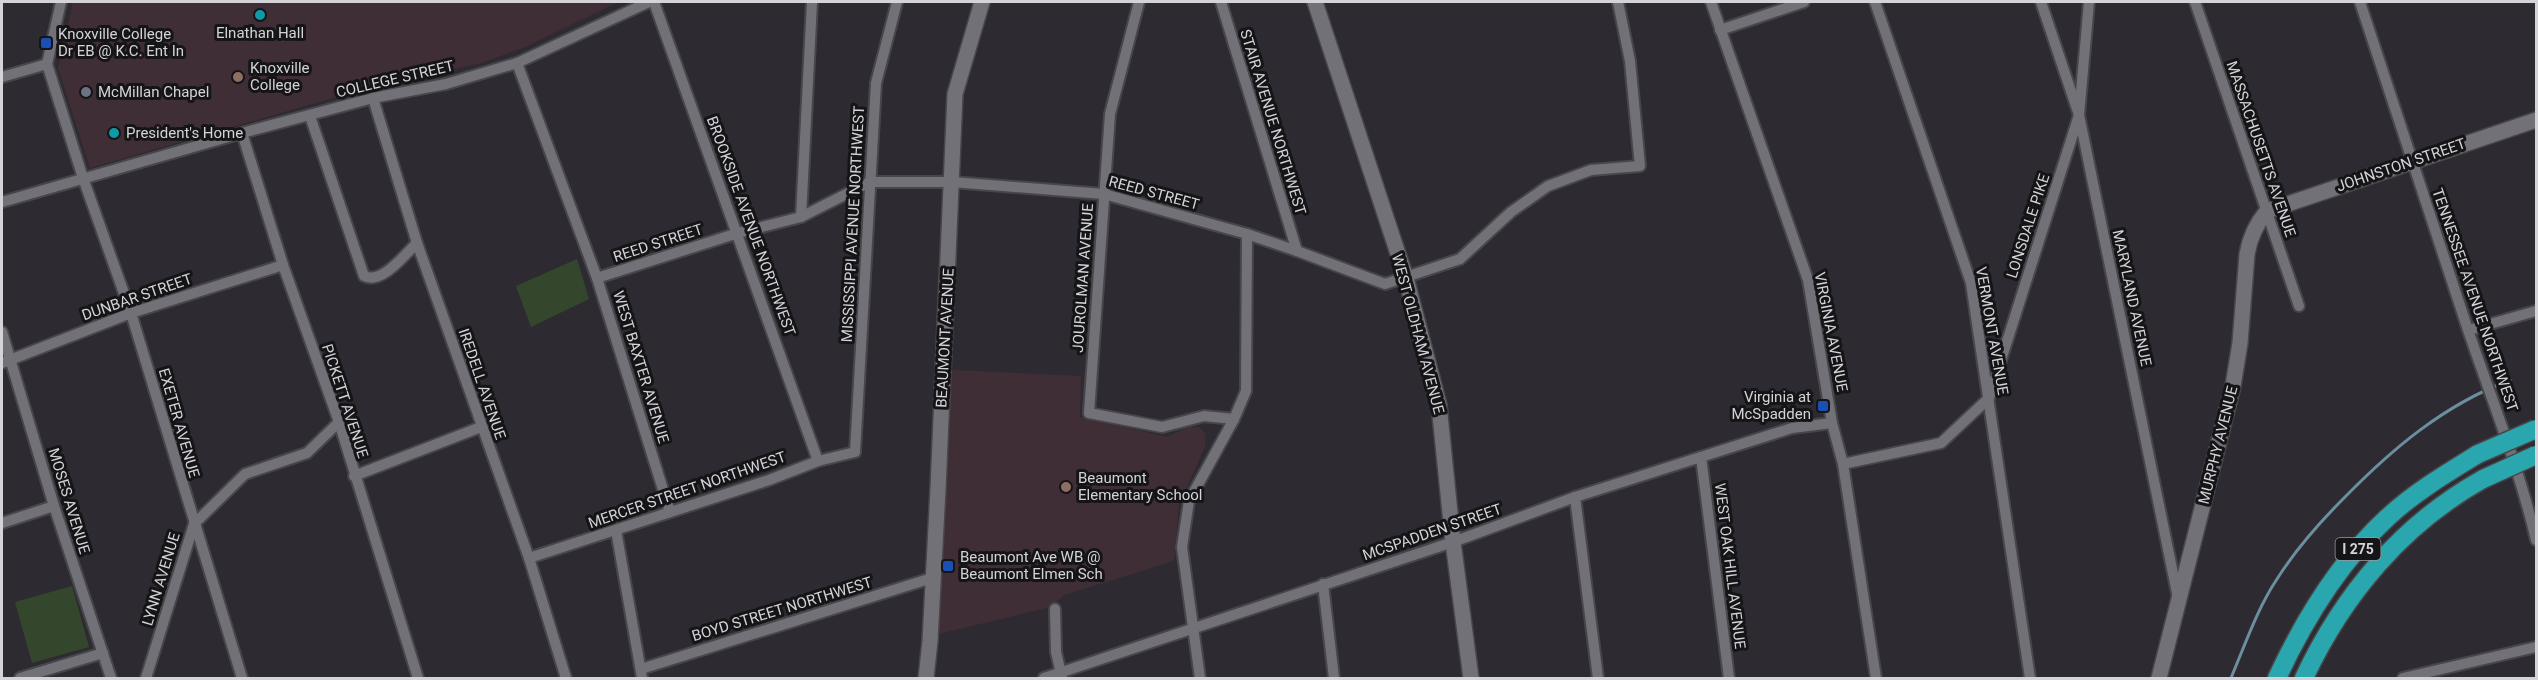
<svg xmlns="http://www.w3.org/2000/svg" width="2538" height="680" font-family="Roboto,sans-serif">
<style>
.education{fill:#402e36}
.green{fill:#34472c}
.lines{fill:none;stroke-linecap:round;stroke-linejoin:round}
.stream{stroke:#6c8fa0;stroke-width:3}
.street-casing{stroke:#47464a;stroke-width:14}
.secondary-casing{stroke:#47464a;stroke-width:18}
.highway-casing{stroke:#47464a;stroke-width:21}
.street{stroke:#737178;stroke-width:10}
.secondary{stroke:#737178;stroke-width:15}
.highway{stroke:#2aa7ae;stroke-width:18}
.highway-bridge-casing{stroke:#47464a;stroke-width:21;stroke-linecap:butt}
.highway-bridge{stroke:#2aa7ae;stroke-width:18}
.culture-dot{fill:#0f9aa8;stroke:#151417;stroke-width:2}
.transit-dot{fill:#1a4fb4;stroke:#151417;stroke-width:2}
.education-dot{fill:#8d6e63;stroke:#151417;stroke-width:2}
.worship-dot{fill:#6b7280;stroke:#151417;stroke-width:2}
.labels{text-anchor:middle;dominant-baseline:central;stroke-width:6;stroke-linejoin:round;paint-order:stroke}
.shield{fill:#151417;stroke:#9b9a9d;stroke-width:1.5}
.shield-label{font-size:14px;font-weight:bold;fill:#d4d3d7}
.poi-label{font-size:15px;fill:#d4d3d7;stroke:#151417;text-anchor:start}
.street-label{font-size:15px;fill:#d4d3d7;stroke:#151417}
</style>
<rect width="100%" height="100%" fill="#2d2b31"/>
<g class="education">
<polygon points="73,2 618,2 525,47 481,63 374,86 90,168 58,68"/>
<polygon points="952,370 1081,376 1080,417 1167,437 1187,427 1199,427 1206,434 1205,447 1179,504 1174,561 1064,595 1051,607 938,634"/>
</g>
<g class="green">
<polygon points="577,259 589,299 531,327 516,286"/>
<polygon points="72,586 89,647 32,663 15,602"/>
</g>
<g class="lines">
<path class="stream" d="M2231,678C2245,645 2257,609 2277,579C2296,549 2319,523 2344,498C2393,448 2444,405 2510,380"/>
<defs>
<g id="street">
<polyline points="61,2 47,64 83,178 131,313 242,678"/>
<polyline points="654,2 818,461"/>
<polyline points="1139,2 1110,114 1089,413 1162,427 1204,416 1234,419"/>
<polyline points="1221,2 1297,251"/>
<polyline points="1711,2 1808,280 1832,423 1843,464 1876,678"/>
<polyline points="1875,2 1971,283 2030,678"/>
<polyline points="2041,2 2079,115 2178,598"/>
<polyline points="2195,2 2299,306"/>
<path d="M2360,2C2396,110 2431,219 2467,327C2491,398 2519,467 2536,540"/>
<polyline points="1720,30 1804,2"/>
<polyline points="517,63 597,278 670,512"/>
<polyline points="2,77 47,64"/>
<polyline points="373,98 417,243 529,558 566,678"/>
<path d="M310,116L364,276C382,285 405,254 417,243"/>
<polyline points="242,133 283,265 339,422 418,678"/>
<polyline points="2,202 242,133 373,98 446,84 517,63 649,2"/>
<polyline points="801,217 812,2"/>
<polyline points="597,278 738,233 801,217 870,182 952,182 1104,194 1247,234 1297,251 1385,284 1460,259 1511,212 1548,186 1591,170 1640,166 1630,61 1618,2"/>
<polyline points="2469,330 2536,311"/>
<polyline points="2,332 54,506 111,678"/>
<polyline points="2,363 131,313 283,265"/>
<polyline points="1701,457 1729,678"/>
<polyline points="1843,464 1941,443 1989,398 2079,115 2089,2"/>
<polyline points="354,476 481,427"/>
<polyline points="1575,497 1598,678"/>
<polyline points="2,523 54,506"/>
<polyline points="616,530 642,678"/>
<polyline points="529,558 769,480 818,461 855,452 876,83 897,2"/>
<polyline points="1323,584 1334,678"/>
<polyline points="1055,609 1056,652 1062,678"/>
<polyline points="641,669 932,578"/>
<polyline points="20,678 103,653"/>
<polyline points="146,678 194,524 245,474 307,453 339,422"/>
<polyline points="1044,678 1453,542 1575,497 1792,428 1832,423"/>
<polyline points="1200,678 1182,547 1189,501 1234,419 1246,391 1247,234"/>
<polyline points="2403,678 2536,647"/>
</g>
<g id="secondary">
<polyline points="1315,2 1406,278 1439,405 1453,542 1471,678"/>
<polyline points="926,678 930,641 938,489 955,94 982,2"/>
<path d="M2159,678L2233,386L2240,343L2247,254C2250,237 2256,224 2267,211L2536,120"/>
</g>
<g id="highway">
<path d="M2277,678C2304,620 2340,561 2388,517C2415,492 2447,473 2478,454"/>
<path d="M2304,678C2343,595 2402,524 2483,479"/>
</g>
</defs>
<use href="#street" class="street-casing"/>
<use href="#secondary" class="secondary-casing"/>
<use href="#highway" class="highway-casing"/>
<use href="#street" class="street"/>
<use href="#secondary" class="secondary"/>
<use href="#highway" class="highway"/>
<defs>
<g id="highway-bridge">
<polyline points="2478,454 2536,429"/>
<polyline points="2483,479 2536,455"/>
</g>
</defs>
<use href="#highway-bridge" class="highway-bridge-casing"/>
<use href="#highway-bridge" class="highway-bridge"/>
</g>
<g class="culture-dot">
<circle cx="260" cy="15" r="6"/>
<circle cx="114" cy="133" r="6"/>
</g>
<g class="transit-dot">
<rect x="40" y="37" width="12" height="12" rx="3"/>
<rect x="1817" y="400" width="12" height="12" rx="3"/>
<rect x="942" y="560" width="12" height="12" rx="3"/>
</g>
<g class="education-dot">
<circle cx="238" cy="77" r="6"/>
<circle cx="1066" cy="487" r="6"/>
</g>
<circle class="worship-dot" cx="86" cy="92" r="6"/>
<g class="labels">
<rect class="shield" x="2335.5" y="538" width="45" height="22" rx="4.5"/>
<g class="shield-label">
<text x="2358" y="549">I 275</text>
</g>
<g class="poi-label">
<text x="260" y="33" text-anchor="middle">Elnathan Hall</text>
<text x="58" y="34">Knoxville College<tspan x="58" dy="17">Dr EB @ K.C. Ent In</tspan></text>
<text x="250" y="68">Knoxville<tspan x="250" dy="17">College</tspan></text>
<text x="98" y="92">McMillan Chapel</text>
<text x="126" y="133">President's Home</text>
<text x="1811" y="397" text-anchor="end">Virginia at<tspan x="1811" dy="17">McSpadden</tspan></text>
<text x="1078" y="478">Beaumont<tspan x="1078" dy="17">Elementary School</tspan></text>
<text x="960" y="557">Beaumont Ave WB @<tspan x="960" dy="17">Beaumont Elmen Sch</tspan></text>
</g>
<g class="street-label">
<text transform="translate(395 79) rotate(-13)">COLLEGE STREET</text>
<text transform="translate(1273 122) rotate(73)">STAIR AVENUE NORTHWEST</text>
<text transform="translate(2261 149) rotate(71)">MASSACHUSETTS AVENUE</text>
<text transform="translate(2401 165) rotate(-19)">JOHNSTON STREET</text>
<text transform="translate(1154 193) rotate(15)">REED STREET</text>
<text transform="translate(853 224) rotate(-87)">MISSISSIPPI AVENUE NORTHWEST</text>
<text transform="translate(751 226) rotate(70)">BROOKSIDE AVENUE NORTHWEST</text>
<text transform="translate(2028 226) rotate(-72)">LONSDALE PIKE</text>
<text transform="translate(658 243) rotate(-18)">REED STREET</text>
<text transform="translate(1083 278) rotate(-86)">JOUROLMAN AVENUE</text>
<text transform="translate(137 297) rotate(-19)">DUNBAR STREET</text>
<text transform="translate(2132 298) rotate(78)">MARYLAND AVENUE</text>
<text transform="translate(2475 300) rotate(71)">TENNESSEE AVENUE NORTHWEST</text>
<text transform="translate(1992 331) rotate(80)">VERMONT AVENUE</text>
<text transform="translate(1831 332) rotate(79)">VIRGINIA AVENUE</text>
<text transform="translate(1418 334) rotate(75)">WEST OLDHAM AVENUE</text>
<text transform="translate(945 338) rotate(-87)">BEAUMONT AVENUE</text>
<text transform="translate(641 367) rotate(73)">WEST BAXTER AVENUE</text>
<text transform="translate(482 384) rotate(71)">IREDELL AVENUE</text>
<text transform="translate(345 401) rotate(72)">PICKETT AVENUE</text>
<text transform="translate(179 423) rotate(74)">EXETER AVENUE</text>
<text transform="translate(2218 445) rotate(-76)">MURPHY AVENUE</text>
<text transform="translate(687 490) rotate(-19)">MERCER STREET NORTHWEST</text>
<text transform="translate(69 501) rotate(73)">MOSES AVENUE</text>
<text transform="translate(1432 532) rotate(-19)">MCSPADDEN STREET</text>
<text transform="translate(1730 566) rotate(83)">WEST OAK HILL AVENUE</text>
<text transform="translate(161 579) rotate(-73)">LYNN AVENUE</text>
<text transform="translate(782 609) rotate(-17)">BOYD STREET NORTHWEST</text>
</g>
</g>
<rect width="2538" height="680" fill="none" stroke="#d4d3d7" stroke-width="6"/>
</svg>
